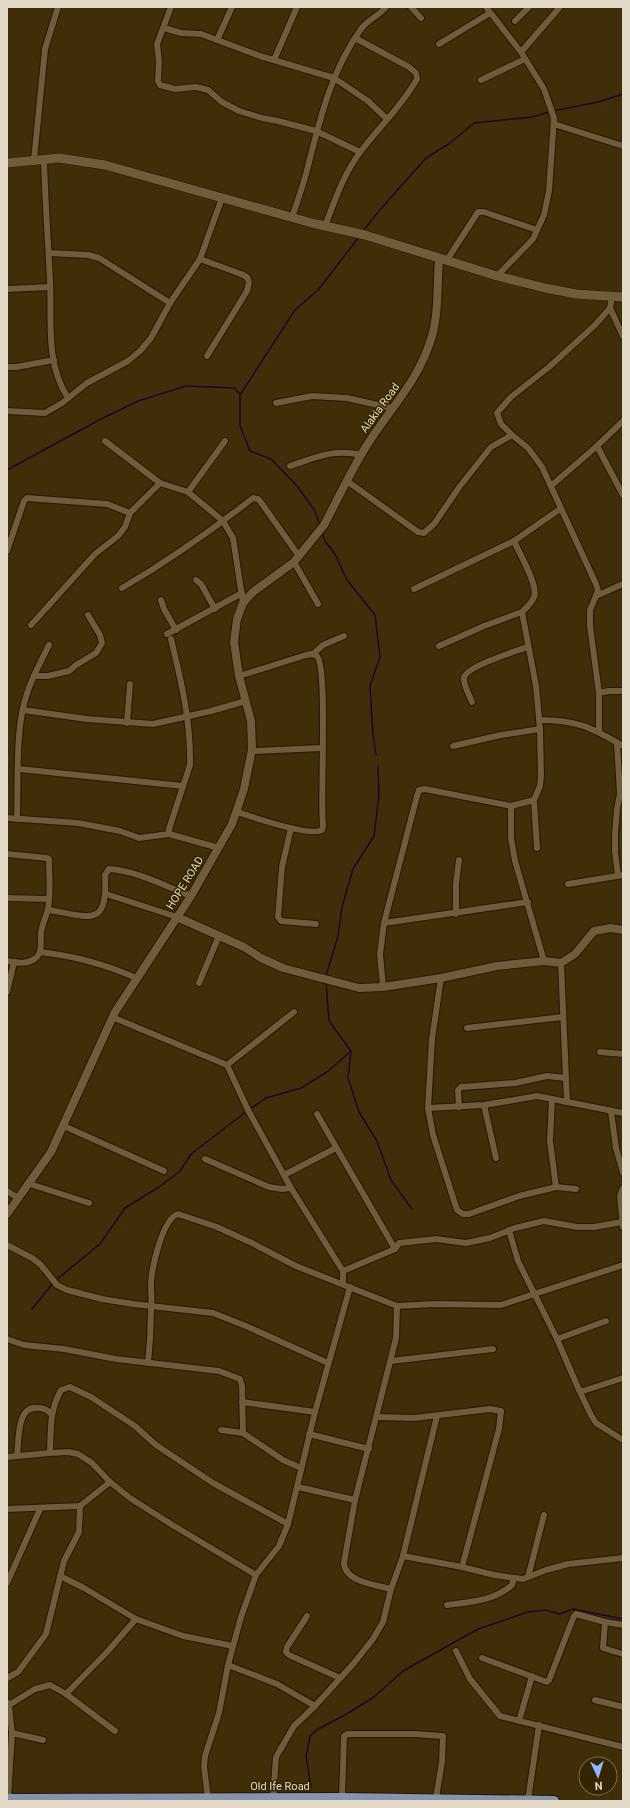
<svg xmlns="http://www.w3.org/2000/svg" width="630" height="1808" font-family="Roboto,sans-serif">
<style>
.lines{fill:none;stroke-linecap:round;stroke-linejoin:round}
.stream{stroke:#28002f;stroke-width:1.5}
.minor-casing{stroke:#241600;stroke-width:8}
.tertiary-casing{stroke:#241600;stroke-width:10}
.secondary-casing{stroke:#241600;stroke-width:10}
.primary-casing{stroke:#241600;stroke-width:12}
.minor{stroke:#705c38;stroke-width:6}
.tertiary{stroke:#705c38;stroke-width:8}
.secondary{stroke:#705c38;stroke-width:9}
.primary{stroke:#8693ac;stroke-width:10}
.labels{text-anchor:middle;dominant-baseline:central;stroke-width:3;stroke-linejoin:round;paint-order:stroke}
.street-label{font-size:11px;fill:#e4d9c6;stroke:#352400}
</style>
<rect width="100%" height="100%" fill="#402e08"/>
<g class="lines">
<g class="stream">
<polyline points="553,111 598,102 623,94"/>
<polyline points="363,231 379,211 426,158 450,143 474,123 532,117 549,112"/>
<polyline points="7,470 99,420 138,401 186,386 234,388 240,394"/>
<polyline points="320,526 315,511 298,487 271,459 250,451 240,426 240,395 295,310 318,290 359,237"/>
<polyline points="322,533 325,541 335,554 347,580 375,615 380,657 370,686 373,735 376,755"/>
<polyline points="326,976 338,936 342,907 353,869 374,836 379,795 378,766"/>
<polyline points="326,982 329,1021 351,1051 348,1078 359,1112 377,1141 391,1180 412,1209"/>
<polyline points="250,1109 266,1098 301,1088 327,1072 351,1051"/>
<polyline points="56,1280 100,1244 125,1208 159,1187 180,1171 191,1154 247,1111"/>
<polyline points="32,1309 53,1283"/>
<polyline points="311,1787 306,1757 310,1736 318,1729 345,1715 374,1697 403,1671 460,1639 478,1629 528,1612 545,1610 560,1614 573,1609 623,1619"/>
</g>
<defs>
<g id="minor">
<polyline points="171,7 157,44 159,62 158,81 160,85 175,89 196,87 208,90 222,102 239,111 262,118 278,121 316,131 360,152"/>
<polyline points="411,7 421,18"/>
<polyline points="486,7 521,52 544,89 554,118 549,191 544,215 533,239 497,276"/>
<polyline points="515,21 529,7"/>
<polyline points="164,28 181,33 201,34 260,56 334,78 368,101 387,119"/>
<polyline points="217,40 232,7"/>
<polyline points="439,44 490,13"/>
<polyline points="521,52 560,7"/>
<polyline points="274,60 297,7"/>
<polyline points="481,80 525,59"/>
<polyline points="554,124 623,146"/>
<path d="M44,159C45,199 48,240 50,280C52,320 45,363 68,398"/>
<polyline points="34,160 45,49 58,7"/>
<path d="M292,217C297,203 302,188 306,174C319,123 330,72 361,29C367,20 379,16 386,7"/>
<path d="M325,226C335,200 344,173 361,151C379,127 402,106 417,79L416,73L409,67L355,38"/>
<polyline points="49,253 88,255 99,258 170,303"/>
<polyline points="200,259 241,274 247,277 249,282 247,291 207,356"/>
<polyline points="447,260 478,212 484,212 537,230"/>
<polyline points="7,289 50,287"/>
<polyline points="612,297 610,308 623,336"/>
<polyline points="7,367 16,367 54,360"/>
<polyline points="276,403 312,396 347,398 391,408"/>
<polyline points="7,411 45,413 62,403 87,383 128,361 140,351 151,338 170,303 200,259 222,198"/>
<polyline points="105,441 160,483 188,492 223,521 233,538 243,603"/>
<polyline points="597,446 623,495"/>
<path d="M290,466C314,458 335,448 361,455"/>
<polyline points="347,481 418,532 424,533 434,524 460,486 491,447 512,435"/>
<polyline points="552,485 597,446 623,421"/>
<polyline points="188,492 225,441"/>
<path d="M514,541C519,553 539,586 534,597C532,603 526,608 522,612L536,686L540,729L541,775L540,786L534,800L537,848"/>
<polyline points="7,551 24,501 27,498 107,504 130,513"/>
<polyline points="294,562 318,604"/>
<polyline points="196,580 201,584 215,609"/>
<path d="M122,588C168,561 211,531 253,498L258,499L260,501L299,556"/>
<polyline points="414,589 514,541 560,509"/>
<polyline points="596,596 623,584"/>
<polyline points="161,600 164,609 176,630"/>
<polyline points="31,625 95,554 118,536 125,527 130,513 160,483"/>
<polyline points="167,634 242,593"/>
<path d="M171,639C181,680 191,722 190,765L169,829V834L219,848"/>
<polyline points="439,646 484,626 522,612"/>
<polyline points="313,654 323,645 344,636"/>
<polyline points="34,676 48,676 69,671 76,665 96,653 102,643 100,635 88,615"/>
<polyline points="599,693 609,691 623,691"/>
<path d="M472,702C470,696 463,685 464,678C465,667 516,651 528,647"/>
<polyline points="23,710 87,719 153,724 211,711 246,701"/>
<path d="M539,720C577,720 591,727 623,746"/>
<polyline points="127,723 130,684"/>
<polyline points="599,731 599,693 590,626 590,610 598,591 596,584 542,467 528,448 512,435 501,424 497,413 511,397 549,367 595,325 610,308"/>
<polyline points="617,743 620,794 617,809 615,834 615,852 618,875"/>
<polyline points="453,746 501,735 540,729"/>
<polyline points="252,751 322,748"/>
<polyline points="19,769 183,786"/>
<polyline points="511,806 534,800"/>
<path d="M237,812C252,817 311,837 322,830L323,826C320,800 328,667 317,656C314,653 310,654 306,655L239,676"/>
<polyline points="7,818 78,823 120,831 139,838 169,834"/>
<path d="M17,819C18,786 16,739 23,708C28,685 39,665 49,645"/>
<polyline points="291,828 282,867 278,917 281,921 316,924"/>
<path d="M7,854L47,858L49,859C49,876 51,893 48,909C46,917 42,925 41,933C40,941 43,951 37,957C28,965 17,963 7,961"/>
<polyline points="568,884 623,875"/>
<polyline points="106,894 177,917"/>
<polyline points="7,898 49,899"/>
<path d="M48,910C89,916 108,930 105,875L109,869C138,871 165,886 191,896"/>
<polyline points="456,914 456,883 459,860"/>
<polyline points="384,923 528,902"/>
<path d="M40,952C74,956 105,964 136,978"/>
<polyline points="561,963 567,1102"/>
<polyline points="441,978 432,1039 428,1108 433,1135 457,1210 463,1214 469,1214 519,1196 556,1187 576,1189"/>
<polyline points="199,983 219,936"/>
<polyline points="383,987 380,954 384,923 417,796 419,790 425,789 511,806 511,838 515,861 544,961"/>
<polyline points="7,992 14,962"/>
<polyline points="112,1017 227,1065 248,1110 291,1188 343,1271 343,1284"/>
<polyline points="467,1028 563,1017"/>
<polyline points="600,1052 623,1054"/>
<polyline points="227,1065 294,1012"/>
<polyline points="552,1099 550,1141 556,1187"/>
<polyline points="484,1105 496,1158"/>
<polyline points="459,1107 458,1090 461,1087 515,1083 547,1076 566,1078"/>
<polyline points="428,1108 484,1105 537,1096 623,1113"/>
<polyline points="611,1112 616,1148 623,1173"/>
<polyline points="317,1114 395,1249"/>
<polyline points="64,1126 164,1171"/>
<polyline points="205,1159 269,1187 282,1189 291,1188"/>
<polyline points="284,1175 336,1148"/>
<polyline points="30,1184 89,1203"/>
<polyline points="623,1188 620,1196 623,1227"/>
<polyline points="7,1191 18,1198"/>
<polyline points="509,1230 518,1261 557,1339 579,1390 583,1391 623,1378"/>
<polyline points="7,1245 32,1258 40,1264 57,1285 67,1290 102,1299 133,1304 213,1313 246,1326 328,1363"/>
<polyline points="343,1271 395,1249 399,1243 436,1239 466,1243 490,1238 515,1228 544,1221 577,1227 594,1227 622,1222"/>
<polyline points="7,1339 24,1345 64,1349 116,1359 219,1371 240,1379 242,1386 243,1433"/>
<polyline points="557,1339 606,1321"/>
<polyline points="391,1361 493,1349"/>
<path d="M148,1363C150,1345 151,1327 151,1308C152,1300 151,1292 151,1283C152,1268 162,1219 178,1214L217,1227L252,1243L296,1266L397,1306L434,1304L501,1305L623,1265"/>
<polyline points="579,1390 591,1415 596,1423 623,1440"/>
<polyline points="242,1402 315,1412"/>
<polyline points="377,1417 414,1418 490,1409 501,1411 499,1429 462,1567"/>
<polyline points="221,1430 243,1433 283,1460 301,1468"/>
<polyline points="309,1434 369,1449"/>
<path d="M50,1453C51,1429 49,1412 61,1390L70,1387L91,1397L135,1426L156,1445L213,1483L288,1524"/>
<path d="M17,1456C19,1442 16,1405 38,1408C44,1408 48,1410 51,1414"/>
<polyline points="7,1457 50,1453 68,1452 78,1454 92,1463 110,1482 130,1498 174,1526 256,1575"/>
<polyline points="298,1487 355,1500"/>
<polyline points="7,1509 80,1506 110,1482"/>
<polyline points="403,1556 462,1567 494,1575 523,1579 546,1570 568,1564 623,1558"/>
<polyline points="60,1576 84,1588 136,1619"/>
<polyline points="528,1577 544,1515"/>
<polyline points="7,1583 40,1509"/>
<path d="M391,1589C376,1585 345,1582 344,1563L355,1500L396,1338L397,1306"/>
<path d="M447,1605C470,1602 494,1601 512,1585L514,1578"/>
<polyline points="307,1616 287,1647 286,1652 289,1655 340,1678"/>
<polyline points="605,1622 623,1625"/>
<polyline points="456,1651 470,1679 500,1716 623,1747"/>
<polyline points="482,1658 547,1682 549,1680 574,1616 576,1614 605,1622 603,1648 623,1654"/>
<polyline points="228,1665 277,1684 315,1706"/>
<polyline points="7,1678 18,1672 46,1634 64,1561 79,1532 80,1506"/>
<polyline points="66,1694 107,1652 136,1619 183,1636 233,1646"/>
<polyline points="595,1700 623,1707"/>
<polyline points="7,1702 9,1705 12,1733 8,1799"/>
<polyline points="9,1705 35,1689 50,1685 66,1694 115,1731"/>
<polyline points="519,1721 532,1676"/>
<polyline points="12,1733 43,1740"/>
<polyline points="208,1798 204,1767 205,1756 219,1713 228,1665 241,1617 256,1575 279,1546 288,1524 315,1412 350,1287"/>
<polyline points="273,1798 276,1757 294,1726 315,1706 354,1663 373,1639 383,1622 391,1589 403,1556 437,1416"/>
<polyline points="342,1798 344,1736 348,1734 414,1734 443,1736 442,1762 436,1798"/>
<polyline points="528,1800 539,1725"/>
</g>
<g id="tertiary">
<polyline points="177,917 244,947 261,958 283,968 359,988 383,987 441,978 497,966 544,961 561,963 575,954 594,931 611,928 623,930"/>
<path d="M7,1214L51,1152L115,1012L191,896L232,824L244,789L252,749L251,721L239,676L234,642L237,619L243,603L253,592L294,562L324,525C339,497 352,468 369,442C393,405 419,380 432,336C439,311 437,283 439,258"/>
</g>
<polyline id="secondary" points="7,163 59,158 105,165 312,223 365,235 497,276 545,288 576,294 623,297"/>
<polyline id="primary" points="7,1799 342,1798 554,1801"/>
</defs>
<use href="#minor" class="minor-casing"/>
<use href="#tertiary" class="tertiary-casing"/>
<use href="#secondary" class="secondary-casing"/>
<use href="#primary" class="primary-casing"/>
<use href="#minor" class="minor"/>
<use href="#tertiary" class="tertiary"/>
<use href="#secondary" class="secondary"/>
<use href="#primary" class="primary"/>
</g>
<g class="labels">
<g class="street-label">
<text transform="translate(380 408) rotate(-54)">Alakia Road</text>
<text transform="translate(185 883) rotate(-58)">HOPE ROAD</text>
<text x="280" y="1786">Old Ife Road</text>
</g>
</g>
<rect width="630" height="1808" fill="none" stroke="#e4d9c6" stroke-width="16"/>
<g transform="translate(598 1776) rotate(176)"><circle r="19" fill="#352400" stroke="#7b6c4f"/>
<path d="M0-3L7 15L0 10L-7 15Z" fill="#91b8fd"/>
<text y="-6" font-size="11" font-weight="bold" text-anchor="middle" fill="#e4d9c6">N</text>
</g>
</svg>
